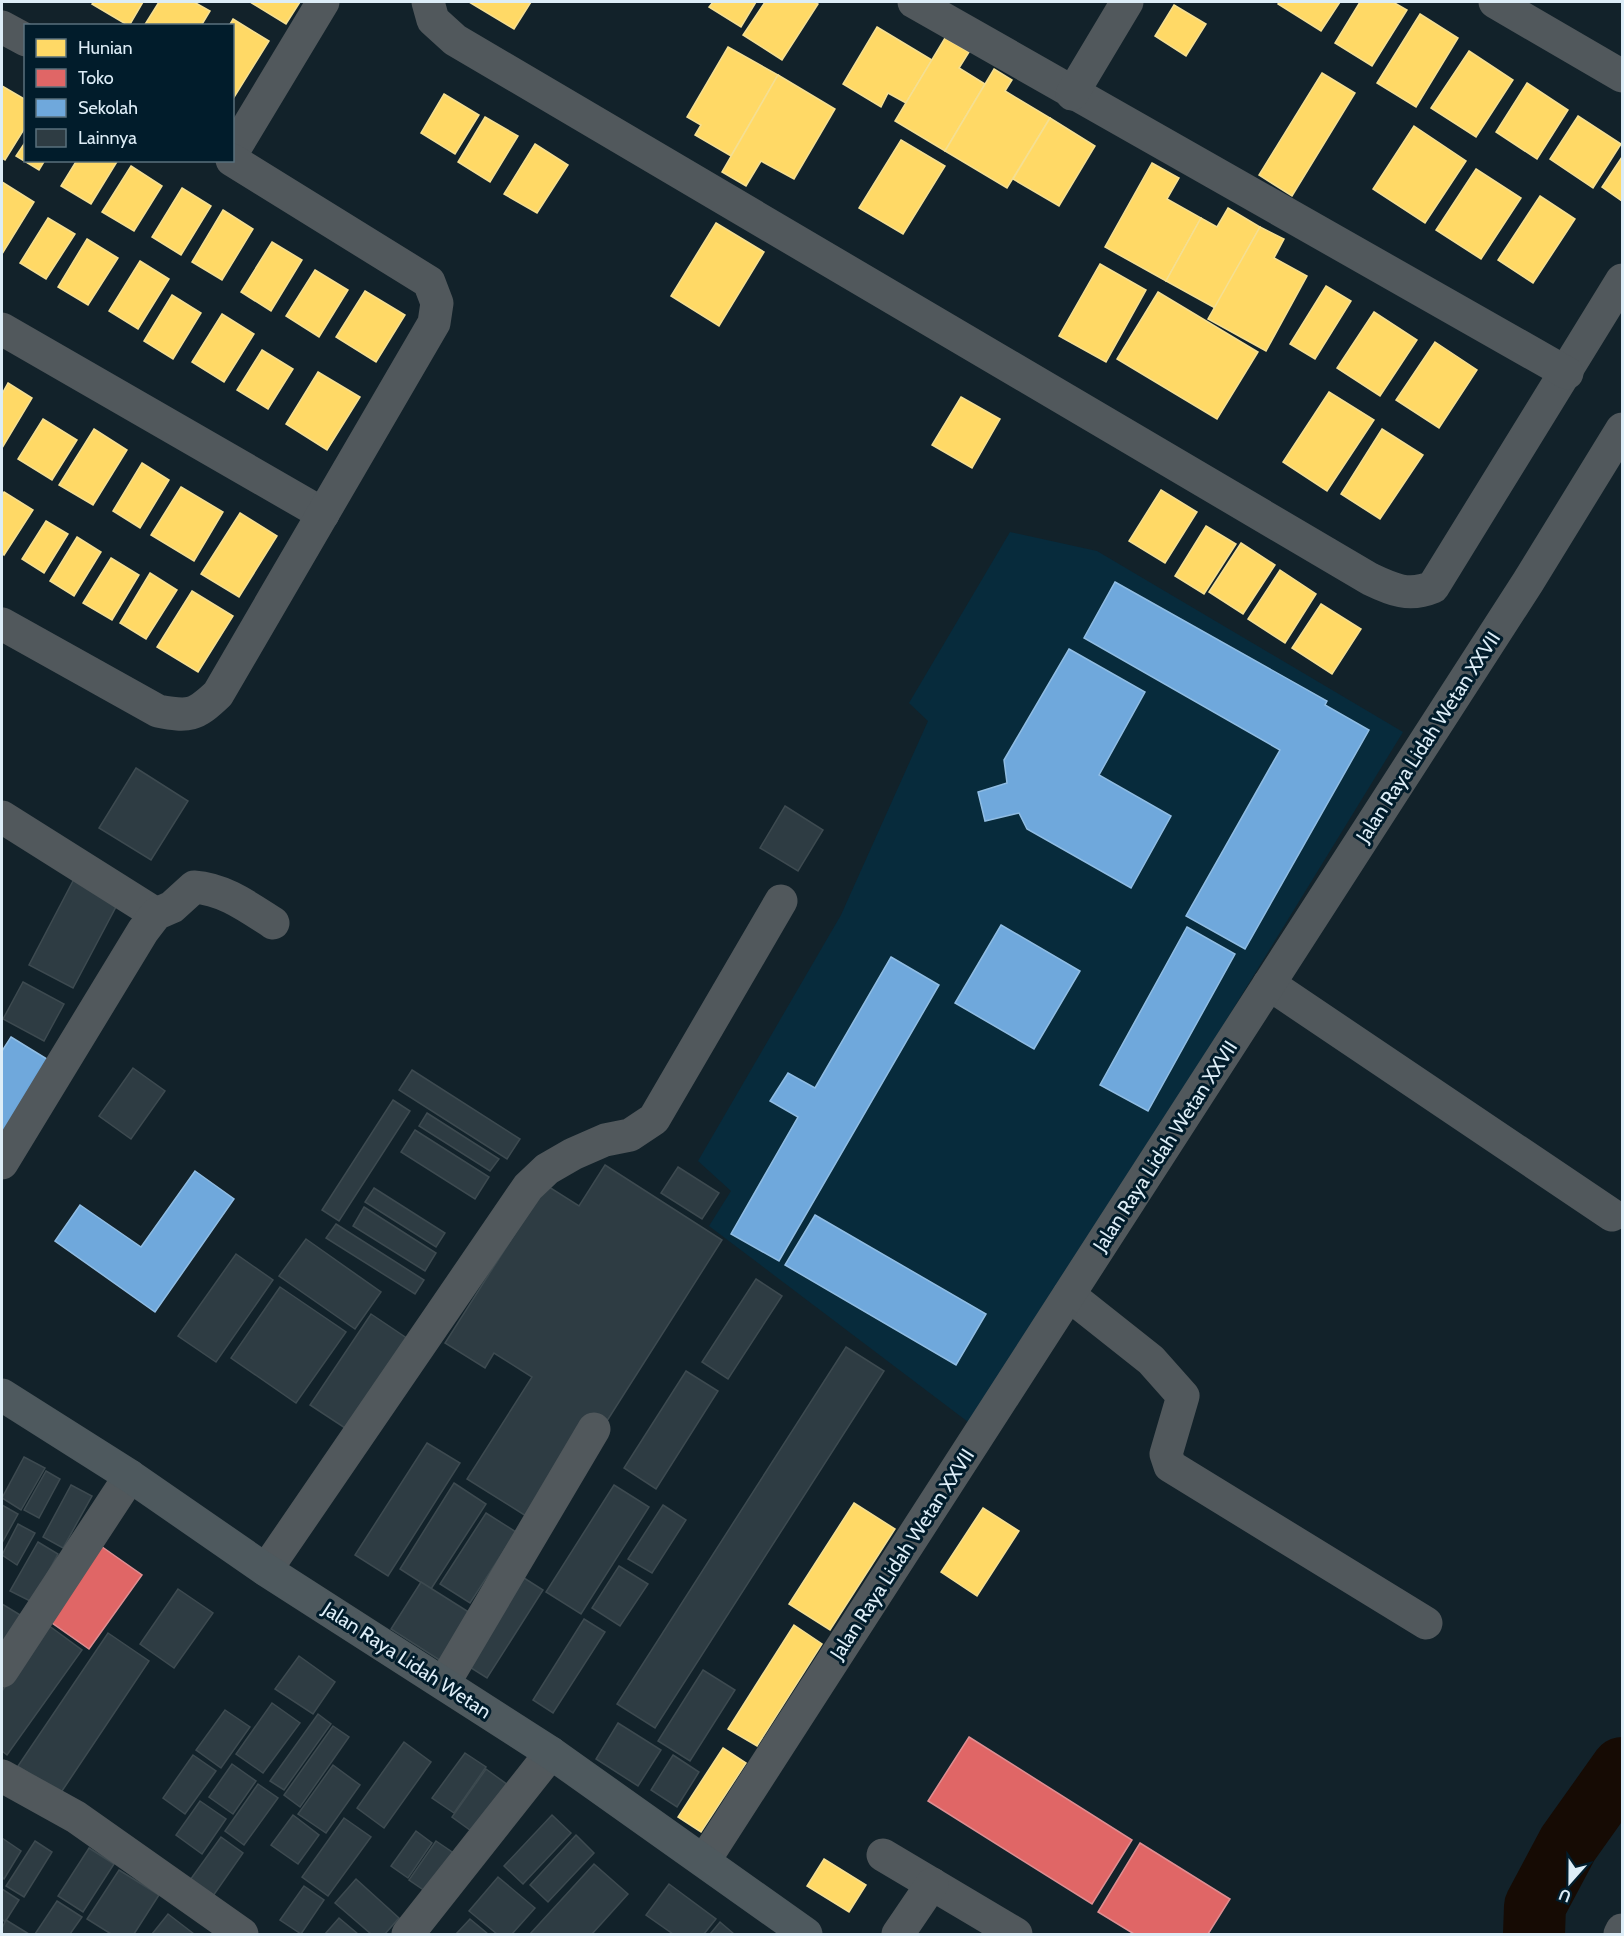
<svg xmlns="http://www.w3.org/2000/svg" width="1624" height="1936" font-family="Cabin,sans-serif">
<style>
.built{fill:#072b3c}
.homes{fill:#ffd966;stroke:#f5df92;stroke-width:1.5}
.shops{fill:#e06666;stroke:#df8e92;stroke-width:1.5}
.schools{fill:#6fa8dc;stroke:#90bde4;stroke-width:1.5}
.lines{fill:none;stroke-linecap:round;stroke-linejoin:round}
.river{stroke:#160b04;stroke-width:62}
.building{fill:#2e3c43;stroke:#3d4a50;stroke-width:1.5}
.minor{stroke:#51585c;stroke-width:33}
.major{stroke:#4e595e;stroke-width:33}
.labels{text-anchor:middle;dominant-baseline:central;stroke-width:6;stroke-linejoin:round;paint-order:stroke}
.street-label{font-size:20px;fill:#ddedf7;stroke:#011c2b}
</style>
<rect width="100%" height="100%" fill="#12222a"/>
<polygon class="built" points="1010,532 1097,551 1403,732 976,1428 709,1226 731,1191 698,1161 841,915 928,721 909,703"/>
<g class="homes">
<polygon points="94,2 143,2 129,26 92,4"/>
<polygon points="159,2 194,2 210,11 201,26 144,26"/>
<polygon points="250,2 300,2 286,24"/>
<polygon points="469,2 531,2 514,29"/>
<polygon points="713,2 756,2 741,27 709,7"/>
<polygon points="765,2 814,2 818,4 782,60 743,35"/>
<polygon points="1279,2 1340,2 1321,31 1278,4"/>
<polygon points="1360,2 1393,2 1407,10 1372,66 1335,43"/>
<polygon points="1174,5 1206,24 1186,56 1155,36"/>
<polygon points="1420,14 1458,38 1416,107 1377,83"/>
<polygon points="233,19 269,41 233,99 232,26 229,26"/>
<polygon points="877,27 932,60 906,103 888,93 881,107 843,84"/>
<polygon points="945,38 969,52 959,68 985,84 945,151 895,121"/>
<polygon points="728,47 778,75 731,156 695,135 701,125 687,117"/>
<polygon points="1469,51 1513,80 1476,137 1431,108"/>
<polygon points="994,69 1012,80 1005,91 1050,118 1007,188 945,151"/>
<polygon points="1322,73 1355,93 1292,196 1259,175"/>
<polygon points="778,75 835,109 794,179 761,161 746,186 722,172"/>
<polygon points="1527,83 1568,110 1537,159 1496,132"/>
<polygon points="2,86 26,100 26,126 5,160 2,158"/>
<polygon points="444,94 479,115 455,154 421,133"/>
<polygon points="1578,116 1621,144 1593,188 1550,159"/>
<polygon points="485,117 518,136 490,182 458,162"/>
<polygon points="1050,118 1095,146 1059,206 1013,179"/>
<polygon points="1414,126 1466,161 1425,223 1373,189"/>
<polygon points="901,140 945,166 903,234 859,208"/>
<polygon points="26,141 26,160 45,160 39,170 16,156"/>
<polygon points="535,144 568,165 537,213 504,194"/>
<polygon points="1622,157 1622,201 1602,187"/>
<polygon points="77,160 118,160 91,204 61,186"/>
<polygon points="1152,163 1179,178 1167,199 1201,218 1166,281 1105,247"/>
<polygon points="131,166 162,186 134,231 102,212"/>
<polygon points="1476,169 1521,198 1481,259 1436,230"/>
<polygon points="2,182 34,202 2,254"/>
<polygon points="182,188 211,206 181,255 152,237"/>
<polygon points="1540,196 1575,219 1533,283 1498,260"/>
<polygon points="1228,208 1260,227 1215,308 1166,281 1201,218 1217,227"/>
<polygon points="223,210 253,229 222,280 192,262"/>
<polygon points="48,218 75,234 46,279 20,263"/>
<polygon points="716,223 764,252 719,326 671,296"/>
<polygon points="1260,227 1284,239 1274,258 1307,276 1266,351 1208,319"/>
<polygon points="87,239 118,258 88,305 58,287"/>
<polygon points="272,242 302,260 271,311 241,292"/>
<polygon points="140,261 169,279 138,329 109,311"/>
<polygon points="1100,264 1146,290 1106,362 1059,336"/>
<polygon points="315,270 348,290 319,337 286,316"/>
<polygon points="1326,286 1351,301 1315,359 1290,344"/>
<polygon points="365,291 405,315 376,362 336,337"/>
<polygon points="1158,292 1258,352 1217,419 1117,359"/>
<polygon points="172,295 201,313 173,359 144,341"/>
<polygon points="1374,312 1417,340 1380,396 1337,368"/>
<polygon points="222,314 254,334 224,382 192,362"/>
<polygon points="1435,342 1477,370 1439,428 1396,400"/>
<polygon points="262,350 293,369 268,409 237,390"/>
<polygon points="318,372 360,397 327,450 286,424"/>
<polygon points="8,383 32,398 2,448 2,394"/>
<polygon points="1329,392 1374,420 1327,491 1283,462"/>
<polygon points="961,397 1000,419 972,468 932,445"/>
<polygon points="43,419 77,440 52,480 18,459"/>
<polygon points="94,429 127,450 93,505 59,485"/>
<polygon points="1382,429 1423,455 1380,519 1341,494"/>
<polygon points="142,463 169,480 140,528 113,511"/>
<polygon points="181,487 223,512 194,561 151,535"/>
<polygon points="1161,490 1197,512 1165,563 1129,541"/>
<polygon points="4,492 33,510 4,555 2,553 2,496"/>
<polygon points="240,513 277,536 239,597 201,574"/>
<polygon points="46,521 68,534 44,573 22,559"/>
<polygon points="1206,526 1236,544 1204,594 1175,576"/>
<polygon points="77,537 101,552 74,596 50,581"/>
<polygon points="1241,543 1275,565 1243,614 1209,592"/>
<polygon points="111,558 139,575 112,620 83,603"/>
<polygon points="1280,570 1316,594 1285,643 1248,619"/>
<polygon points="150,573 177,590 146,639 120,623"/>
<polygon points="192,591 233,616 198,672 157,647"/>
<polygon points="1321,604 1361,629 1332,674 1292,648"/>
<polygon points="854,1503 895,1529 830,1630 789,1604"/>
<polygon points="983,1508 1019,1531 977,1596 941,1572"/>
<polygon points="794,1625 822,1644 757,1746 728,1729"/>
<polygon points="723,1748 746,1763 701,1832 678,1817"/>
<polygon points="824,1859 866,1885 849,1912 807,1886"/>
</g>
<g class="shops">
<polygon points="98,1544 142,1575 89,1649 45,1618"/>
<polygon points="969,1737 1132,1840 1092,1904 928,1801"/>
<polygon points="1140,1843 1230,1899 1208,1934 1134,1934 1098,1912"/>
</g>
<g class="schools">
<polygon points="1115,582 1327,701 1325,705 1369,730 1245,949 1186,916 1280,750 1084,638"/>
<polygon points="1069,649 1145,692 1099,775 1171,816 1131,888 1027,829 1019,813 985,821 978,792 1007,783 1004,760"/>
<polygon points="1001,925 1080,971 1034,1049 955,1003"/>
<polygon points="1187,927 1235,954 1148,1111 1100,1085"/>
<polygon points="891,957 939,985 779,1261 731,1234 798,1117 770,1101 788,1073 815,1088"/>
<polygon points="11,1037 55,1064 2,1135 2,1051"/>
<polygon points="195,1171 234,1199 155,1312 55,1241 80,1205 141,1247"/>
<polygon points="815,1215 986,1314 956,1365 785,1265"/>
</g>
<g class="lines">
<polyline class="river" points="1534,1934 1535,1906 1568,1844 1622,1768"/>
</g>
<g class="building">
<polygon points="136,768 188,801 151,860 99,828"/>
<polygon points="785,806 823,830 798,871 760,848"/>
<polygon points="74,879 118,903 73,988 29,965"/>
<polygon points="23,982 64,1004 44,1041 3,1019"/>
<polygon points="133,1068 165,1091 131,1139 99,1116"/>
<polygon points="412,1070 520,1139 507,1159 399,1090"/>
<polygon points="393,1100 410,1111 339,1221 322,1210"/>
<polygon points="427,1113 499,1159 490,1171 419,1126"/>
<polygon points="415,1130 489,1177 475,1199 401,1152"/>
<polygon points="605,1165 722,1240 605,1424 526,1516 467,1479 532,1377 494,1353 485,1368 445,1343 546,1185 579,1206"/>
<polygon points="678,1167 719,1193 702,1219 661,1193"/>
<polygon points="374,1188 445,1233 436,1247 365,1202"/>
<polygon points="364,1207 436,1253 425,1271 353,1226"/>
<polygon points="336,1224 424,1280 415,1294 326,1238"/>
<polygon points="306,1239 381,1292 355,1329 279,1276"/>
<polygon points="236,1254 273,1280 216,1362 178,1336"/>
<polygon points="756,1279 782,1296 728,1379 702,1362"/>
<polygon points="280,1287 346,1332 296,1403 231,1358"/>
<polygon points="371,1314 411,1341 351,1432 310,1405"/>
<polygon points="846,1347 884,1371 655,1728 617,1704"/>
<polygon points="686,1371 718,1391 656,1489 624,1468"/>
<polygon points="427,1443 460,1463 388,1576 355,1555"/>
<polygon points="24,1457 45,1468 21,1510 2,1498"/>
<polygon points="46,1471 60,1479 39,1518 24,1510"/>
<polygon points="454,1483 486,1504 431,1589 400,1569"/>
<polygon points="71,1485 92,1496 63,1548 43,1537"/>
<polygon points="614,1485 649,1507 581,1614 546,1592"/>
<polygon points="2,1505 18,1514 2,1543"/>
<polygon points="663,1505 686,1520 652,1573 628,1559"/>
<polygon points="486,1513 516,1532 470,1603 440,1584"/>
<polygon points="18,1524 35,1533 17,1565 2,1555"/>
<polygon points="38,1542 58,1554 32,1602 10,1591"/>
<polygon points="619,1566 648,1584 620,1626 592,1608"/>
<polygon points="524,1578 543,1590 487,1678 468,1666"/>
<polygon points="421,1582 475,1616 444,1663 391,1629"/>
<polygon points="178,1589 213,1613 174,1668 140,1644"/>
<polygon points="2,1604 22,1616 7,1644 2,1641"/>
<polygon points="584,1619 605,1632 553,1713 533,1700"/>
<polygon points="48,1625 82,1650 7,1755 2,1751 2,1691"/>
<polygon points="108,1633 149,1661 60,1794 18,1766"/>
<polygon points="299,1656 335,1682 313,1714 275,1689"/>
<polygon points="703,1670 735,1690 690,1761 658,1741"/>
<polygon points="272,1703 300,1723 263,1773 236,1754"/>
<polygon points="225,1710 250,1727 221,1768 196,1750"/>
<polygon points="318,1714 331,1724 284,1790 270,1781"/>
<polygon points="618,1723 661,1750 638,1786 596,1759"/>
<polygon points="333,1726 349,1737 300,1807 284,1795"/>
<polygon points="404,1742 431,1762 384,1828 357,1808"/>
<polygon points="465,1753 486,1767 454,1813 432,1798"/>
<polygon points="193,1755 216,1771 185,1814 163,1798"/>
<polygon points="673,1755 699,1772 677,1807 651,1790"/>
<polygon points="232,1764 256,1781 233,1814 209,1797"/>
<polygon points="333,1765 360,1785 326,1833 298,1814"/>
<polygon points="486,1769 508,1785 474,1833 452,1817"/>
<polygon points="258,1784 278,1798 244,1845 225,1831"/>
<polygon points="200,1801 226,1819 202,1854 176,1835"/>
<polygon points="293,1815 319,1835 298,1864 271,1845"/>
<polygon points="552,1815 571,1833 523,1884 504,1866"/>
<polygon points="344,1818 371,1837 328,1896 302,1877"/>
<polygon points="416,1831 432,1843 408,1878 391,1866"/>
<polygon points="576,1835 594,1853 548,1902 530,1885"/>
<polygon points="221,1837 243,1853 213,1896 190,1880"/>
<polygon points="2,1838 21,1851 4,1879 2,1877"/>
<polygon points="35,1841 52,1852 24,1897 6,1886"/>
<polygon points="436,1841 455,1854 428,1893 409,1880"/>
<polygon points="89,1848 114,1864 83,1912 58,1896"/>
<polygon points="594,1864 628,1894 592,1934 530,1934"/>
<polygon points="119,1870 159,1895 134,1934 111,1934 87,1919"/>
<polygon points="498,1877 535,1908 512,1934 497,1934 469,1911"/>
<polygon points="356,1879 399,1918 385,1934 371,1934 335,1903"/>
<polygon points="669,1884 716,1919 704,1934 673,1934 646,1915"/>
<polygon points="304,1886 324,1900 301,1934 280,1920"/>
<polygon points="2,1889 19,1900 5,1922 2,1919"/>
<polygon points="57,1901 82,1917 70,1934 35,1934"/>
<polygon points="168,1914 194,1934 152,1934"/>
<polygon points="339,1918 358,1934 325,1934"/>
<polygon points="470,1919 488,1934 456,1934"/>
<polygon points="6,1920 29,1934 2,1934 2,1928"/>
<polygon points="720,1922 734,1934 710,1934"/>
</g>
<g class="lines">
<g class="minor">
<path d="M428,2L433,20L455,40L1370,579C1393,590 1409,597 1433,587L1622,280"/>
<polyline points="914,2 1567,373"/>
<polyline points="1495,2 1622,76"/>
<polyline points="2,27 26,40"/>
<polyline points="1072,94 1127,2"/>
<polyline points="232,153 323,2"/>
<polyline points="2,329 323,514"/>
<path d="M2,624L158,711C189,717 195,716 218,694L434,323L437,303L429,282L232,160"/>
<polyline points="2,817 156,914"/>
<polyline points="1269,984 1612,1215"/>
<path d="M2,1163L143,931L156,914L172,907L194,887C224,889 248,907 273,923"/>
<polyline points="1069,1295 1151,1360 1183,1396 1166,1454 1170,1466 1426,1623"/>
<polyline points="266,1570 528,1187 547,1169 573,1154 605,1140 630,1135 654,1119 781,901"/>
<polyline points="2,1671 130,1476"/>
<polyline points="444,1683 594,1429"/>
<polyline points="2,1776 76,1817 242,1934"/>
<polyline points="883,1855 1016,1934"/>
<polyline points="704,1861 1528,582 1622,429"/>
<polyline points="408,1934 551,1753"/>
<polyline points="898,1934 932,1884"/>
<polyline points="1620,1934 1622,1930"/>
</g>
<polyline class="major" points="2,1395 130,1476 266,1570 551,1753 806,1934"/>
</g>
<g class="labels">
<g class="street-label">
<text transform="translate(1428 737) rotate(-57)">Jalan Raya Lidah Wetan XXVII</text>
<text transform="translate(1165 1146) rotate(-57)">Jalan Raya Lidah Wetan XXVII</text>
<text transform="translate(902 1554) rotate(-57)">Jalan Raya Lidah Wetan XXVII</text>
<text transform="translate(407 1660) rotate(33)">Jalan Raya Lidah Wetan</text>
</g>
</g>
<rect width="1624" height="1936" fill="none" stroke="#ddedf7" stroke-width="6"/>
<rect x="24" y="24" width="210" height="138" fill="#011c2b" stroke="#59707d" stroke-width="1.5"/>
<rect x="36" y="39" width="30" height="18" fill="#ffd966" stroke="#59707d" stroke-width="1.5"/>
<text x="78" y="54" font-size="18" fill="#ddedf7">Hunian</text>
<rect x="36" y="69" width="30" height="18" fill="#e06666" stroke="#59707d" stroke-width="1.5"/>
<text x="78" y="84" font-size="18" fill="#ddedf7">Toko</text>
<rect x="36" y="99" width="30" height="18" fill="#6fa8dc" stroke="#59707d" stroke-width="1.5"/>
<text x="78" y="114" font-size="18" fill="#ddedf7">Sekolah</text>
<rect x="36" y="129" width="30" height="18" fill="#2e3c43" stroke="#59707d" stroke-width="1.5"/>
<text x="78" y="144" font-size="18" fill="#ddedf7">Lainnya</text>
<g transform="translate(1570 1882) rotate(201)" stroke="#011c2b" stroke-width="4.5" paint-order="stroke">
<path d="M0-4.5L10 22L0 15L-10 22Z" fill="#ddedf7"/>
<text y="-9" font-size="16" font-weight="bold" text-anchor="middle" fill="#ddedf7">U</text>
</g>
</svg>
